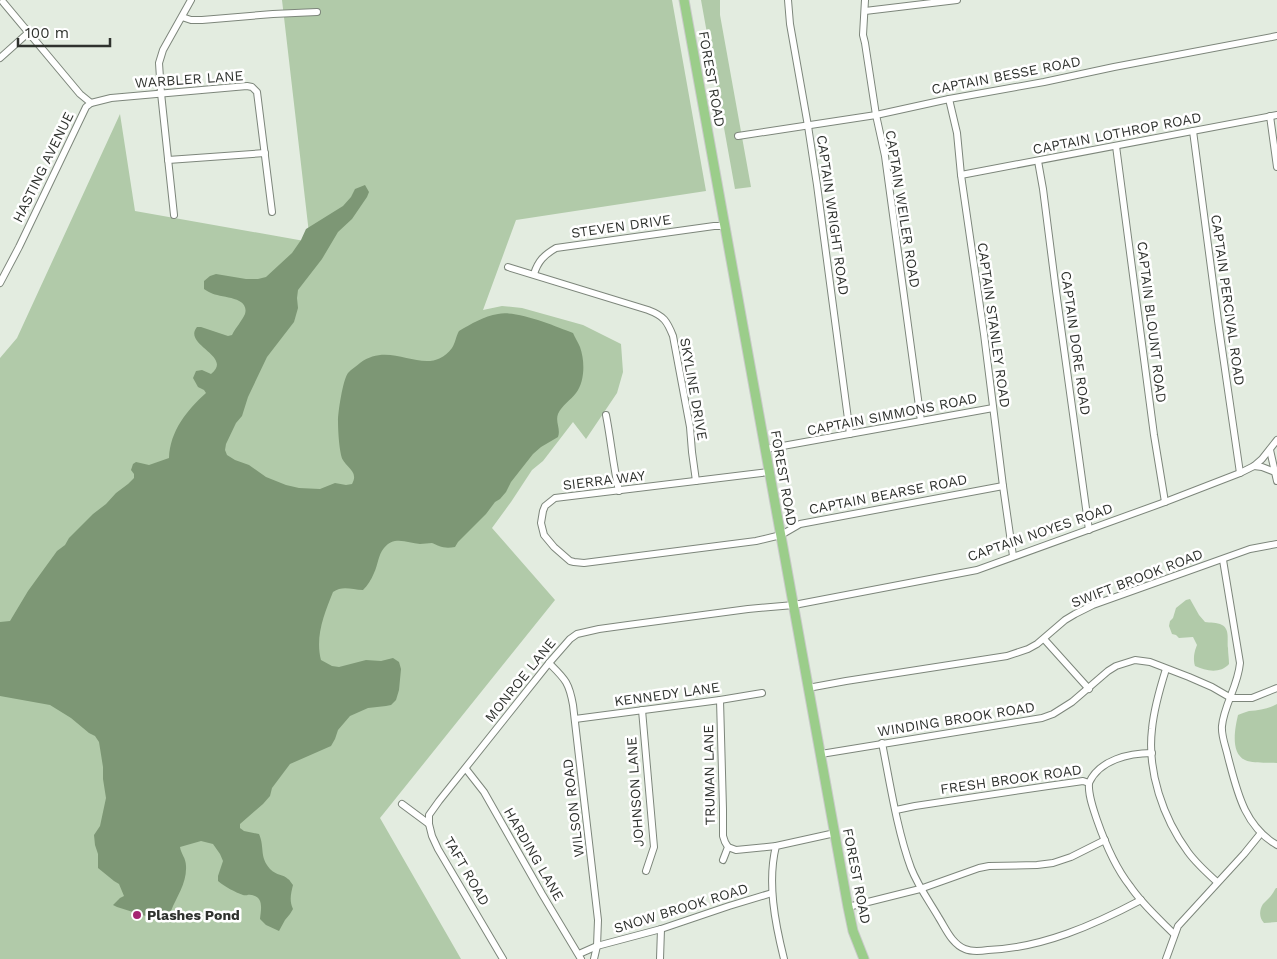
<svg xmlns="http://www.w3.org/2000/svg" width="1277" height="959" font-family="'Work Sans',sans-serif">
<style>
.green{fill:#b1caa9}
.water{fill:#7d9775}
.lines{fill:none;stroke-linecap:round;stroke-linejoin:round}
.minor-casing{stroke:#7d867b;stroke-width:8}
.major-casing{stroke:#c9cac9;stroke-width:11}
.minor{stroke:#fff;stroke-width:6}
.major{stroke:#9bcd8a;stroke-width:9}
.poi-dot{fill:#a52472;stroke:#fff;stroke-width:2}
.labels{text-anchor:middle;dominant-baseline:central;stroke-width:5;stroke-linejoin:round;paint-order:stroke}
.street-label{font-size:14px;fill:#2f322e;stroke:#fff}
.poi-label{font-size:14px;font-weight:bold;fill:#2f322e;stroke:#fff;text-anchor:start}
</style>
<rect width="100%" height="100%" fill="#e3ece0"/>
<g class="green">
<polygon points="282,0 672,0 706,191 516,220 483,310 502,306 522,308 583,325 621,344 623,372 617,393 586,439 573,422 543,461 532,470 511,502 492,528 555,600 380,818 461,959 0,959 0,358 17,338 120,114 135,211 310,242"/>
<polygon points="701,0 720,0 720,15 751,187 735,189"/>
<path d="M1190,599L1199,615L1205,622C1210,623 1217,622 1222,625C1230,629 1227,640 1228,648C1228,653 1229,659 1229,664C1220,674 1206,671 1195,666C1193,659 1194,652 1197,645L1193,637L1179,638L1176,635L1172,634L1169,626L1170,621L1173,618L1176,608L1186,600Z"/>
<path d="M1277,704V763C1267,762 1254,764 1245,760C1230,753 1235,728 1238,715C1241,714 1245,712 1249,711C1260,710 1268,709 1277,704Z"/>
<path d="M1276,888H1277V922L1264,923C1259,918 1259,910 1263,904C1265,902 1267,900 1269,898C1272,895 1274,891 1276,888Z"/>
</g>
<path class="water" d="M365,185L369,192L367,197L352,219L338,232L322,259L298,290L297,298L298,308L294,322L267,357L248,397L242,416L236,423L226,444L225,450L227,455L235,460L249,465L266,477L286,485L299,488L320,489L335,483L346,485L352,484C360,470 343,467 341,455C339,446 338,431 338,421C338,412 343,379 348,373C351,369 357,366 360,363C393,338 427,381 452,348C455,344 456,336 459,331C471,324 484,316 498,314C517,310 555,326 573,333C575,338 578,342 580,347C585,361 585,381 576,393C571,400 562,405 558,414C555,422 561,429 558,437L541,447L533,454L511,482L506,492L500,499L495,502L486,514L458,542L455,547C449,548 444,548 439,546C438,546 433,543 432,543C428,543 424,544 420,544C408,543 394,535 384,548C378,555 378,565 374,573C371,580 368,585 363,590C352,590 343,585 333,592C324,614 315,637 321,660L332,666L339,667L366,660L381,661L393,658L399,662L401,669L399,690L396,700L391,705L386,706L368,708L350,716L338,730L335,739L331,746L290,764L272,788L270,796L263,804L240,824V828L244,831L259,834C265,848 259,856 270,869C277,876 283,874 288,879C290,880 291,883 293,885C291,893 289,901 293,909L290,914L285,920L279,931L266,925L260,919C261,909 264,898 252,895C245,894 250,896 243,895C235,892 225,887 218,881V876L223,861L220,854L213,844L201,841L180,847C181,854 186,858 186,866C187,883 177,896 171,911C169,915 168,919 168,923L117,907L113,905L120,898L124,896L119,884L114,881L98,868V854L95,845L94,835L100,826L106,798L103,779V767L99,742L95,736L89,733L71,718L50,705L0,696V622L10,621L28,591L57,551L65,545L69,538L93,514L106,504L116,493L128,484L134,478V474L131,470L133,464L136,462L149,465L169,458C170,431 187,410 206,393L204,390L198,387L193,378L196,371L202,370L211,374C234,356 182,345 197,327H201L228,336L232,335C236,327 242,321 245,314C250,296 220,298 211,293C208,292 206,290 204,289V281L210,276L216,274L246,279H258L266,277L292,253L301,240L306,229L343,206L351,197L355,189Z"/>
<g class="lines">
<defs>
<g id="minor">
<polyline points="788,0 790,24 808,126 817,185 850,434"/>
<polyline points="865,0 863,35 865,43 876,115 885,156 921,421"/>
<polyline points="865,11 957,0"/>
<polyline points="182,17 191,20 202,20 273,14 317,12"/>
<polyline points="0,58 28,33"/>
<polyline points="949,99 957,133 961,175 984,334 1003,486 1013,556"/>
<polyline points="91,103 111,98 247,86 252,87 257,92 272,212"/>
<polyline points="1270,116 1277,167"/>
<polyline points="1193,131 1218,321 1240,473"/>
<polyline points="738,136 876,115 949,99 1044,82 1114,67 1277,36"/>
<polyline points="1116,146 1154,435 1165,502"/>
<polyline points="168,160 265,153"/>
<polyline points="1038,161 1043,189 1056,291 1089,530"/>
<polyline points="961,175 1277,115"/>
<polyline points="174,215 161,93 159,63 163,50 191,0"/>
<path d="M508,267L648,310C664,316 667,321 673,336L690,427L692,452L696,481"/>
<path d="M534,274C538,261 544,255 556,248L714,226H725"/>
<polyline points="0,283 19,247 86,107 91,103 80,94 3,2"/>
<path d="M606,415C611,440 613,466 619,491"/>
<polyline points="766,449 993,408"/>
<polyline points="1270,450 1277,481"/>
<polyline points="1254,466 1262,467 1275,472"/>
<polyline points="769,472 555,498 545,506 543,511 541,523 544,535 554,547 570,561 574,562 584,563 756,541 781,535 800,524 1003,486"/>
<path d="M1223,560L1240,663C1238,686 1224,705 1222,726C1221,736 1226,747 1228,757C1237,791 1244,826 1277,845"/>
<polyline points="1044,639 1089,689"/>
<path d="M549,663C565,679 569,682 573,705L598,920L597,946L594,959"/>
<path d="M1166,669C1160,688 1154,708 1152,729C1147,771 1163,818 1188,852C1196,863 1207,873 1217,882"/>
<polyline points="808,688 846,681 1007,656 1028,649 1037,644 1065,620 1075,614 1093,605 1250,549 1277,544"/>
<polyline points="720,700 723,809 723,836 725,842 728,847 723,860"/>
<polyline points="642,710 654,847 646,871"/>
<polyline points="575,719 720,700 762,693"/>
<path d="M882,743C890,783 897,830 911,868C918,886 929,901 939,918C946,929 952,944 965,949C972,952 981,951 988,950C1042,948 1094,925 1141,900"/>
<polyline points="821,754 1042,718 1053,714 1072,702 1108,671 1116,666 1135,660 1150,662 1189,677 1212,687 1231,698 1252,698 1277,688"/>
<polyline points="466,769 484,792 542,894 581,959"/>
<path d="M1089,783C1088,795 1093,808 1097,820C1105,843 1115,867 1130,886C1142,904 1159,919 1174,934"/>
<polyline points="402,804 429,824 432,836 438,849 503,959"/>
<path d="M896,810L915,806L1048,786L1083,781L1089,783C1099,760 1129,753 1152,753"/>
<polyline points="429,824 429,815 439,801 549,663 570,639 577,634 599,629 628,625 748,609 794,605 977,570 1165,502 1240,473 1254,466 1262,459 1277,440"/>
<polyline points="728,847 736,850 776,846"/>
<polyline points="848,907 920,889 979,868 989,866 1037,865 1053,863 1071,857 1105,840"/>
<polyline points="579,954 597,946 661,929 729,906 772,893"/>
<polyline points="660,959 661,929"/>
<path d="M784,959C775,923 767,882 776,846L835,833"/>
<polyline points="1166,959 1178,926 1244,854 1261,833"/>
</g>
<polyline id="major" points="684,0 848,907 853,931 864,959"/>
</defs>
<use href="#minor" class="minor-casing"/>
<use href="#major" class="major-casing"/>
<use href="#minor" class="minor"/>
<use href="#major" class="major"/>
</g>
<circle class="poi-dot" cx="137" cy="915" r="5"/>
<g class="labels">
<g class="street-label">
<text transform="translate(1006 75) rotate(-11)">CAPTAIN BESSE ROAD</text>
<text transform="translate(189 79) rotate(-4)">WARBLER LANE</text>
<text transform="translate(712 79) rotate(80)">FOREST ROAD</text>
<text transform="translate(1117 133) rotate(-11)">CAPTAIN LOTHROP ROAD</text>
<text transform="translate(43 167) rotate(-64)">HASTING AVENUE</text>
<text transform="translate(903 209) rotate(81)">CAPTAIN WEILER ROAD</text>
<text transform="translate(833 215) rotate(82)">CAPTAIN WRIGHT ROAD</text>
<text transform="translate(621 226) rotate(-8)">STEVEN DRIVE</text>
<text transform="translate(1228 300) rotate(82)">CAPTAIN PERCIVAL ROAD</text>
<text transform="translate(1152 322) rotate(83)">CAPTAIN BLOUNT ROAD</text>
<text transform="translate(994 325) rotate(82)">CAPTAIN STANLEY ROAD</text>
<text transform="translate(1076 343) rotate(82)">CAPTAIN DORE ROAD</text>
<text transform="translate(694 389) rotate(80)">SKYLINE DRIVE</text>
<text transform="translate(892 414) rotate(-11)">CAPTAIN SIMMONS ROAD</text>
<text transform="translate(784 478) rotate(80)">FOREST ROAD</text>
<text transform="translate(604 480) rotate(-7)">SIERRA WAY</text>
<text transform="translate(888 494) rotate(-11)">CAPTAIN BEARSE ROAD</text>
<text transform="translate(1040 532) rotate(-19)">CAPTAIN NOYES ROAD</text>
<text transform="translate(1137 578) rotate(-21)">SWIFT BROOK ROAD</text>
<text transform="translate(520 680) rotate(-51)">MONROE LANE</text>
<text transform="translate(667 694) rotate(-8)">KENNEDY LANE</text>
<text transform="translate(956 719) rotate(-9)">WINDING BROOK ROAD</text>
<text transform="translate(709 775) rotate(-91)">TRUMAN LANE</text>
<text transform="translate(1011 779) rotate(-8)">FRESH BROOK ROAD</text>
<text transform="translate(635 792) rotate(-94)">JOHNSON LANE</text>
<text transform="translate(573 808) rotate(-97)">WILSON ROAD</text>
<text transform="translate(534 854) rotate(60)">HARDING LANE</text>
<text transform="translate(467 871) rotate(60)">TAFT ROAD</text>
<text transform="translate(857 876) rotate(79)">FOREST ROAD</text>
<text transform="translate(681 908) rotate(-17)">SNOW BROOK ROAD</text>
</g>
<g class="poi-label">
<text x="147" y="915">Plashes Pond</text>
</g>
</g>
<path d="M18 38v8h92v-8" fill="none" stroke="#2f322e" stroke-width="2.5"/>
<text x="25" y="38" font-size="15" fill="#2f322e" stroke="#ffffff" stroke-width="4" paint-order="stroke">100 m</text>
</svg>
